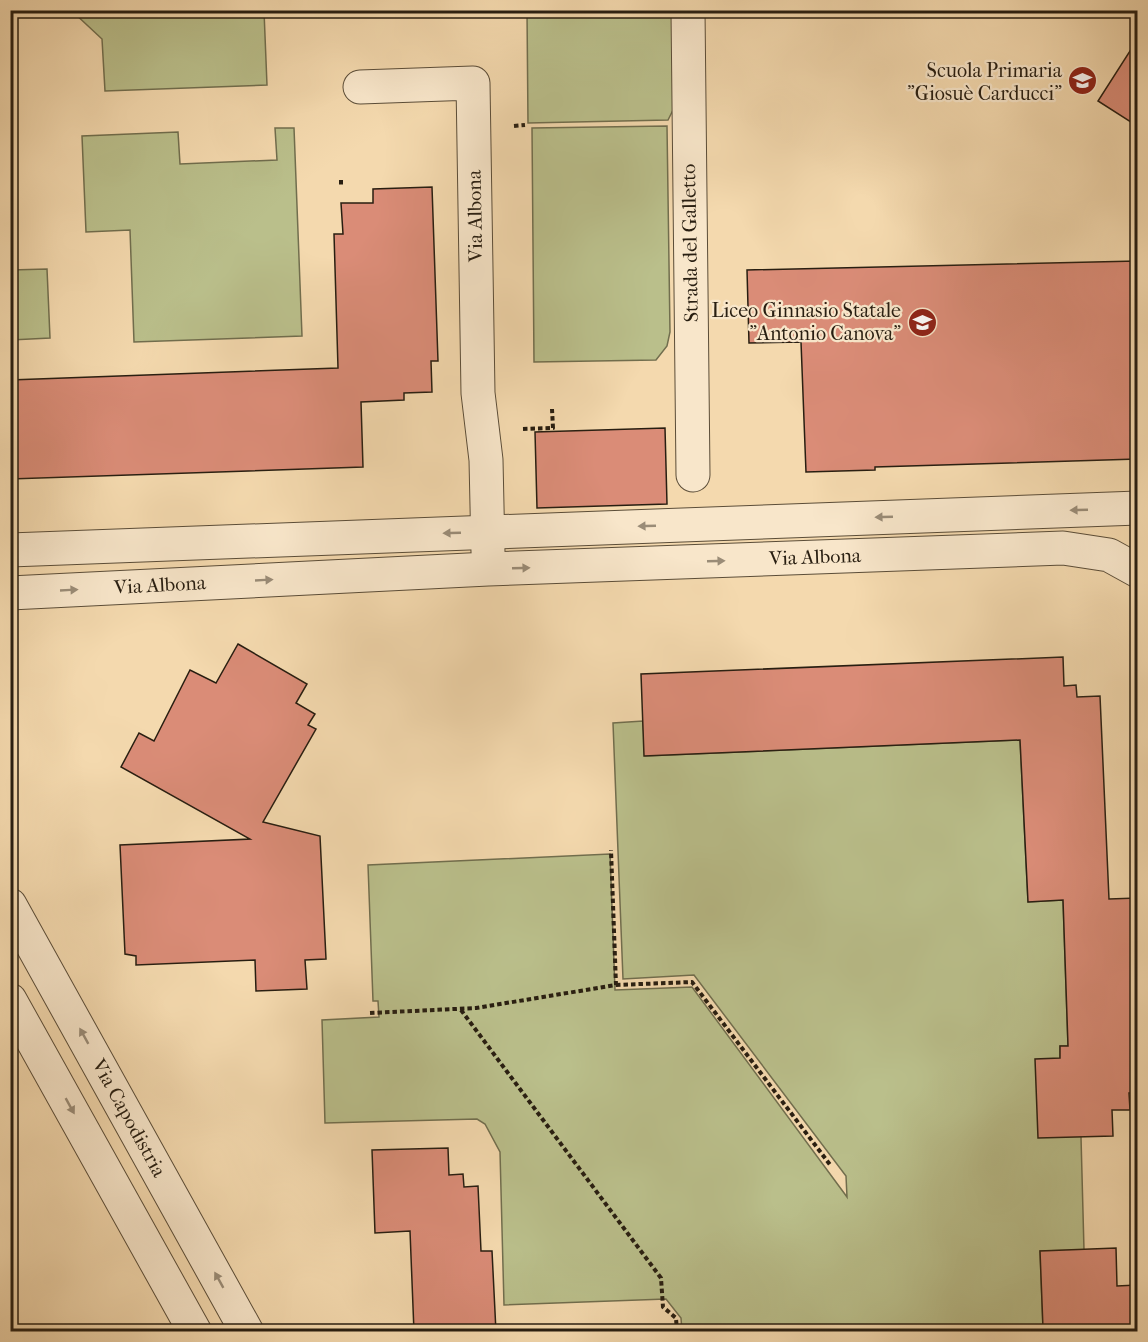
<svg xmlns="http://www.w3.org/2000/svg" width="1148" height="1342" font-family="'IM FELL French Canon',serif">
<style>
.green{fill:#babf8b;stroke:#716e4e;stroke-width:1.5}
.building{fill:#da8c77;stroke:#281e11;stroke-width:1.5}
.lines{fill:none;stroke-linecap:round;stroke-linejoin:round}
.minor-casing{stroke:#5b4d38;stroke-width:35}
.path{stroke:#281e11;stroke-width:4;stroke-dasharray:4.5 3;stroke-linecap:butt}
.minor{stroke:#f8e6ca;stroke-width:33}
.oneway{fill:#9a8c77}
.labels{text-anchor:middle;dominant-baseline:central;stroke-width:4.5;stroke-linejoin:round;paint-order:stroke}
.poi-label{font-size:20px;fill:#281e11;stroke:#f8e6ca;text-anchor:end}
.street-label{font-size:20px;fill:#281e11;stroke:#f8e6ca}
</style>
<rect width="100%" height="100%" fill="#f4d9ae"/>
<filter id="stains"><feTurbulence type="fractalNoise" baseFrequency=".00333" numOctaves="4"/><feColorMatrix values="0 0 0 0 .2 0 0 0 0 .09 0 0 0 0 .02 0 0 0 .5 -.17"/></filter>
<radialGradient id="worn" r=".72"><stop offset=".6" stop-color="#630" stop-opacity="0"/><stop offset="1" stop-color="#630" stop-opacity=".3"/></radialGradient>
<g class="green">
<polygon points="72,11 264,11 267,85 105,91 102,39"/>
<polygon points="527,11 676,11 677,102 668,120 528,123"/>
<polygon points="667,126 670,332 667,346 656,360 534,362 532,128"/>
<polygon points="275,128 294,128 302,336 134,342 130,230 86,232 82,136 178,132 180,164 277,160"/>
<polygon points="47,269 50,338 11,340 11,270"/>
<polygon points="643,721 645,756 1020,740 1028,902 1063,900 1068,1046 1060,1046 1060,1058 1081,1137 1084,1250 1040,1251 1043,1328 1072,1327 1072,1331 682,1332 681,1318 666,1299 504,1305 500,1152 485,1124 477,1119 325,1123 322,1020 379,1017 378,1001 373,1001 368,865 610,854 615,990 692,987 847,1197 846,1176 694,975 623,979 613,723"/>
</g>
<g class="building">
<polygon points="1137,40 1137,126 1098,101"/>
<polygon points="432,187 438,361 431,361 432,392 404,393 404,400 361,402 363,467 10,479 10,380 338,368 334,234 343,234 341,203 373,203 373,189"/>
<polygon points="1137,261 1137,459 875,467 875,470 806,472 801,342 749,343 747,270"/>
<polygon points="665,428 667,504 537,508 535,432"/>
<polygon points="238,644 307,684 296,703 315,714 308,725 316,729 263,822 320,836 326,959 305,960 307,989 256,991 255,960 136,965 136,956 125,954 120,845 250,839 121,767 139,733 154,741 190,670 216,683"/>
<polygon points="1063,657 1064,686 1076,685 1077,697 1100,696 1109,899 1137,898 1137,1093 1129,1093 1130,1110 1112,1110 1113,1136 1038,1138 1035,1059 1060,1058 1060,1046 1068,1046 1063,900 1028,902 1020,740 644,756 641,674"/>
<polygon points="448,1148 449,1175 463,1174 464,1187 478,1186 481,1251 492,1251 496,1332 414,1332 410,1231 375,1233 372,1150"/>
<polygon points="1116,1248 1117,1286 1137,1285 1137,1332 1072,1332 1072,1327 1043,1328 1040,1251"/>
</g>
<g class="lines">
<defs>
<g id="minor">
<polyline points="688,10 693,475"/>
<polyline points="360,87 473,83 478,393 486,460 488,552"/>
<polyline points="10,550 1138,508"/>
<polyline points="10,593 488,569 1063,548 1109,555 1138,571"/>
<polyline points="10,905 247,1332"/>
<polyline points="10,1000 195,1332"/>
</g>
</defs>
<use href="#minor" class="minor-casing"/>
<g class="path">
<polyline points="514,126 525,125"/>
<polyline points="341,180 341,186"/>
<polyline points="523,429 553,428 552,409"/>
<polyline points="616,985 692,982 831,1166"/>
<polyline points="461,1010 661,1278 663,1307 676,1318 677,1332"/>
<polyline points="370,1013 476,1008 616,985 611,850"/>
</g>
<use href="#minor" class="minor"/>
</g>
<defs><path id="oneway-solid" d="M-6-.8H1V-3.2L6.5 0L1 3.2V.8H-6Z" transform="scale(1.5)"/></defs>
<g class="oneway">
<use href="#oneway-solid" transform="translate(1079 510) rotate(178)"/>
<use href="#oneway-solid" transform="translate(884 517) rotate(178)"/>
<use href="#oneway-solid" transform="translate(647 526) rotate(178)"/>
<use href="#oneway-solid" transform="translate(452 533) rotate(178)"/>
<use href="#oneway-solid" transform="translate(716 561) rotate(-2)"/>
<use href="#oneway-solid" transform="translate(521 568) rotate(-2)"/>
<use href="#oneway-solid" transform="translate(264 580) rotate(-3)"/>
<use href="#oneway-solid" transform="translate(69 590) rotate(-3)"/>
<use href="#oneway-solid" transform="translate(84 1036) rotate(-119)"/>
<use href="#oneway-solid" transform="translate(70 1106) rotate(61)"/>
<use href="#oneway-solid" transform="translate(219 1280) rotate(-119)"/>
</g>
<defs>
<symbol id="school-disc" viewBox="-11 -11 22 22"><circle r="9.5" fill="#8f2418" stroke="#f8e6ca"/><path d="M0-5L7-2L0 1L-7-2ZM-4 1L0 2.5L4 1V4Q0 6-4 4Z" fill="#fff"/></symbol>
</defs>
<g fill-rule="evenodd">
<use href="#school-disc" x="1066" y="64" width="33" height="33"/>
<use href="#school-disc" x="906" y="306" width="33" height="33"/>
</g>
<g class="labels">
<g class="poi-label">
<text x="1062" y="70">Scuola Primaria<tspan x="1062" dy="23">"Giosuè Carducci"</tspan></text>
<text x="901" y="310">Liceo Ginnasio Statale<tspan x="901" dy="23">"Antonio Canova"</tspan></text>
</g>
<g class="street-label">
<text transform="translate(475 216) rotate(-91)">Via Albona</text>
<text transform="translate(690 243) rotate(-91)">Strada del Galletto</text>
<text transform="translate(815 557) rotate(-2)">Via Albona</text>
<text transform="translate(160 585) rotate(-3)">Via Albona</text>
<text transform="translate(129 1118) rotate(61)">Via Capodistria</text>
</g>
</g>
<rect width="1148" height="1342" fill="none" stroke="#f4d9ae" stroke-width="36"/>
<rect x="12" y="12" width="1124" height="1318" fill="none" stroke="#281e11" stroke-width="3"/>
<rect x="18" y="18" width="1112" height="1306" fill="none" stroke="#281e11" stroke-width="1.5"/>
<rect width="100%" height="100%" filter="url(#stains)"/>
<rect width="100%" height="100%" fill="url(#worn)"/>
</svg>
